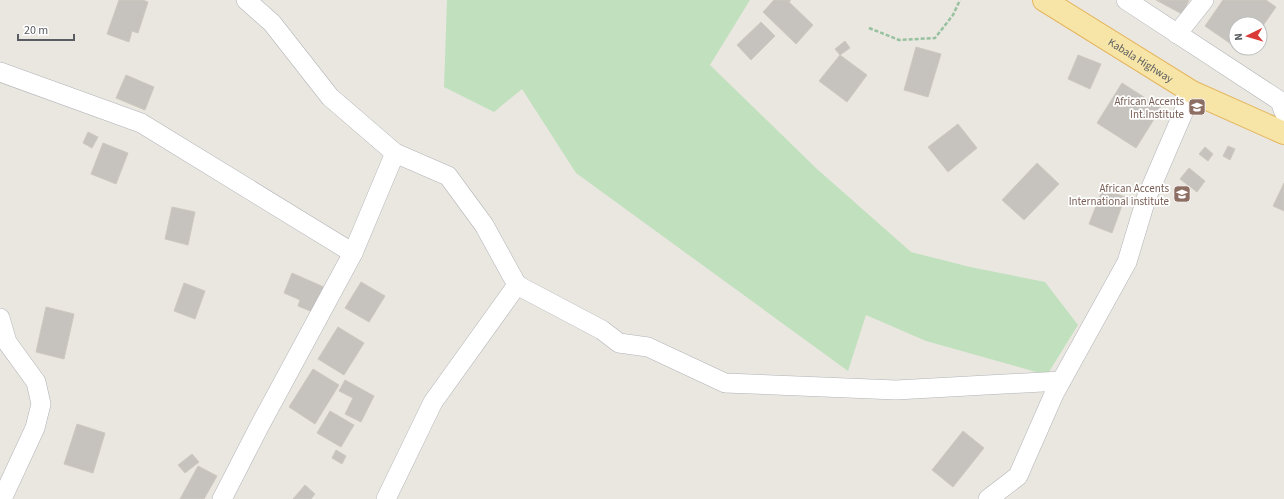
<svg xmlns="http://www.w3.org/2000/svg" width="1284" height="499" font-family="'Source Sans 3',sans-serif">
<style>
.green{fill:#c0e0be}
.building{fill:#c6c2bd;stroke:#cec9bf}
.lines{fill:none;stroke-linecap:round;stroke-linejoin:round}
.street-casing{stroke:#b1b3b7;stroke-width:20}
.primary-casing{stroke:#e4b65f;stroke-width:24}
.path{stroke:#98c1a0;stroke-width:2.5;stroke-dasharray:4 2;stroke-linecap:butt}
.street{stroke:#fff;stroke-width:19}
.primary{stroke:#f7e5a8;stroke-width:22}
.labels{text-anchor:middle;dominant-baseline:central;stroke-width:3.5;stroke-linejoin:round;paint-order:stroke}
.street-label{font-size:11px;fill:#595c60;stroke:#fff}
.education-label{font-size:11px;fill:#785e54;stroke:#fff;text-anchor:end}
</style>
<rect width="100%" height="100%" fill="#eae7e0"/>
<polygon class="green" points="447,0 750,0 710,65 817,169 911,252 970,267 1045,282 1078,325 1047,375 926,341 866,315 848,371 576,173 522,89 494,112 444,87"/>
<g class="building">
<polygon points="119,0 143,0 148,2 138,33 132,31 129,42 107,34"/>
<polygon points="774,0 791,0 789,2 813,25 796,44 763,12"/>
<polygon points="1156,0 1189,0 1182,14"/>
<polygon points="1223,0 1266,0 1276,7 1260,30 1260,24 1236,24 1236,48 1247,48 1244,53 1205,26"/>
<polygon points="761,22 775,36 751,60 737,45"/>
<polygon points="845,41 850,48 840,55 835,49"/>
<polygon points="916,47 941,54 928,97 904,90"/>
<polygon points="840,55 867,75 847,102 819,81"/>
<polygon points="1078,55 1101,64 1090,89 1068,79"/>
<polygon points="126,75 154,87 145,110 116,98"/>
<polygon points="1122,83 1161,108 1136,148 1097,123"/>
<polygon points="958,124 977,148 948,172 928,147"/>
<polygon points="88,132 98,137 92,148 83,143"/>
<polygon points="103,143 128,153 116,184 91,174"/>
<polygon points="1228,146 1235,149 1230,160 1223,156"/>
<polygon points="1205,147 1213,154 1208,161 1199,154"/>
<polygon points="1037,163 1059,184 1024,220 1002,200"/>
<polygon points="1189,168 1205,181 1197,192 1180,179"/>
<polygon points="1284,183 1284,211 1273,206"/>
<polygon points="1103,188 1125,197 1112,233 1089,224"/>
<polygon points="172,207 195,212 188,245 165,239"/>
<polygon points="292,273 326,288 315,313 298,306 300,300 284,293"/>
<polygon points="361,282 385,296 369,322 345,308"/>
<polygon points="184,283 205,291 195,319 174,311"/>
<polygon points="46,307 74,314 64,359 36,352"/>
<polygon points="338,327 364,343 344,375 318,359"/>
<polygon points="313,369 339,385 315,424 289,407"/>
<polygon points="345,380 374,396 361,422 345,414 353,398 339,391"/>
<polygon points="330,411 354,425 341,447 317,433"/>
<polygon points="77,424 105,433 93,473 64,464"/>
<polygon points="963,431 984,448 953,487 932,470"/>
<polygon points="336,450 346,456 342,464 332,458"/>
<polygon points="192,454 199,462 185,473 178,465"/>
<polygon points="198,466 217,476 204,499 180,499"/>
<polygon points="305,485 315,494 311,499 293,499"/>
</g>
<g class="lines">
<defs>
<g id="street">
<polyline points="246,0 272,23 330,97 395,153 448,176 484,225 517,285"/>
<polyline points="1126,0 1280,101 1284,112"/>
<polyline points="1177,34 1204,0"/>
<polyline points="0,72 141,123 353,253"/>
<polyline points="0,318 7,342 36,382 41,404 35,428 2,499"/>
<polyline points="222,499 259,427 353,253 395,153"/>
<polyline points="386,499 433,402 517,285 602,330 619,343 648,347 725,383 896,390 1061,381"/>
<polyline points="988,499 1018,476 1054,394 1127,262 1146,199 1192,92"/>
</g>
<g id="primary">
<path id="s1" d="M1044,0L1192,92L1284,133"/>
</g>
</defs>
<use href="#street" class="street-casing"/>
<use href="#primary" class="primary-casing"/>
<polyline class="path" points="869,28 899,40 935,38 953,15 960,0"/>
<use href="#street" class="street"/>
<use href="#primary" class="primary"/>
</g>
<defs>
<symbol id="university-square" viewBox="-11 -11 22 22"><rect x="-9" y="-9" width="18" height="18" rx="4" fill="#8d6e63" stroke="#fff"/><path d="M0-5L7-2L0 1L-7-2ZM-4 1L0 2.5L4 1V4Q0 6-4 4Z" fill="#fff"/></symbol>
</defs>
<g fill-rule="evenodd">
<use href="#university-square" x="1187" y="97" width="20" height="20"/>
<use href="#university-square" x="1172" y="184" width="20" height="20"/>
</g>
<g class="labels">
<g class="street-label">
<text stroke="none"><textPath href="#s1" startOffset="114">Kabala Highway</textPath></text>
</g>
<g class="education-label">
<text x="1184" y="101">African Accents<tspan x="1184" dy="13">Int.Institute</tspan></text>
<text x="1169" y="188">African Accents<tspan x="1169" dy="13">International institute</tspan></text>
</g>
</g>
<g transform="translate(1248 36) rotate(265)"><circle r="19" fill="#ffffff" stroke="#bdbebf"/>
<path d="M0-3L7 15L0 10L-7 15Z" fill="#d93937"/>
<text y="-6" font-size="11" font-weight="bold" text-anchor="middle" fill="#595c60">N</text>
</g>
<path d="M18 34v6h56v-6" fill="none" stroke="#595c60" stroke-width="2"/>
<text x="24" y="34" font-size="12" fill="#595c60" stroke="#ffffff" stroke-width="3" paint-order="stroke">20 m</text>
</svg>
